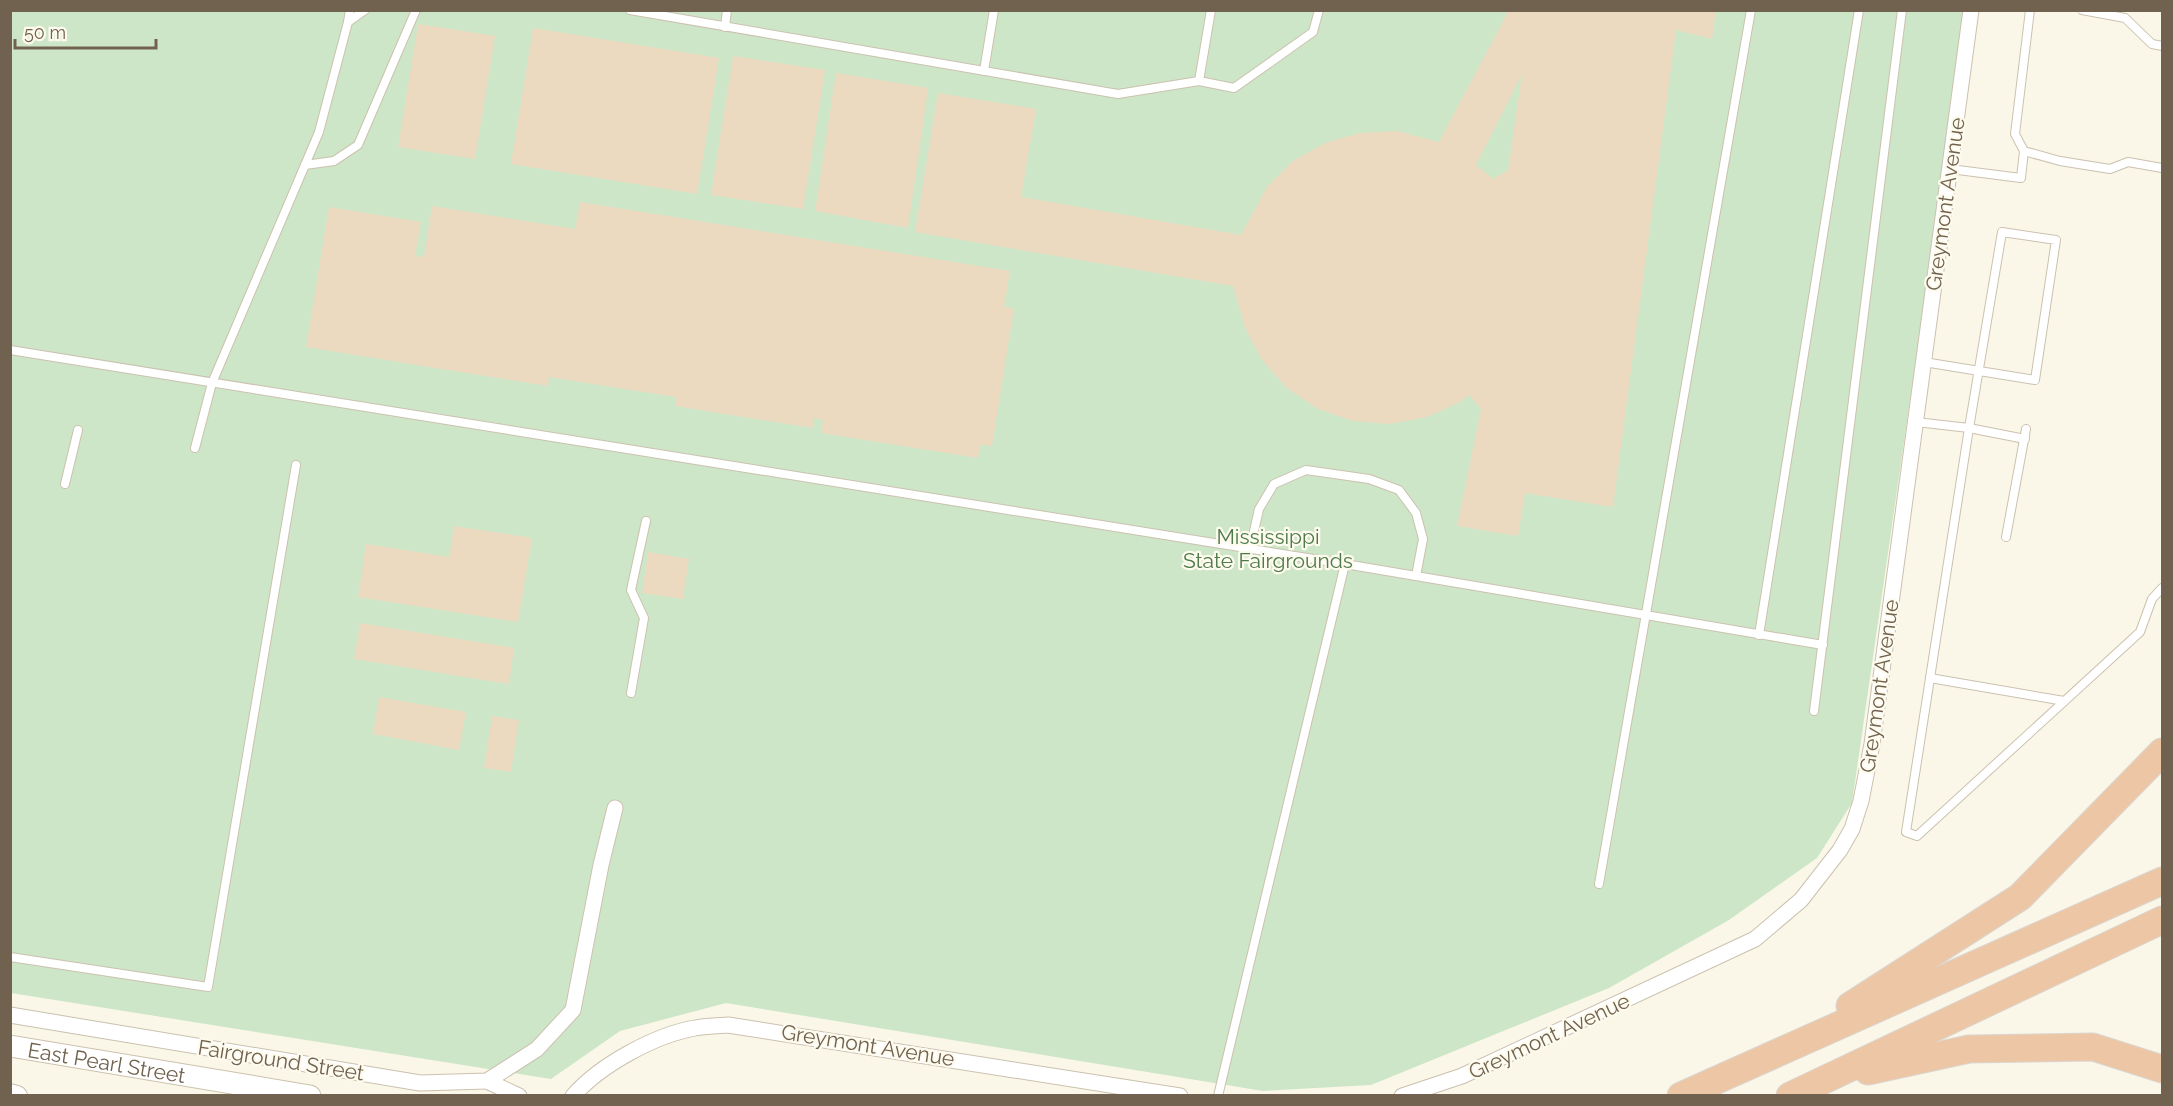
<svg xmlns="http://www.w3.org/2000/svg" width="2173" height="1106" font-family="Raleway,sans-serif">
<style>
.green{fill:#cee6c8}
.building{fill:#ebdac0;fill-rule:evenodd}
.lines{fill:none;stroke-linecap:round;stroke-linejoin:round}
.service-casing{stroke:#cbc1af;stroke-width:10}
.minor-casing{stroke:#cbc1af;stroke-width:17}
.tertiary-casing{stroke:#cbc1af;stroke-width:22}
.secondary-casing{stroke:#cdc2ad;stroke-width:23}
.motorway-casing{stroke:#dad6d1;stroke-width:29}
.service{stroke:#fff;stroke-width:8}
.minor{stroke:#fff;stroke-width:15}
.tertiary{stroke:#fff;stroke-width:20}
.secondary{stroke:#fff;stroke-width:21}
.motorway{stroke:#edc7a5;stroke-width:27}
.labels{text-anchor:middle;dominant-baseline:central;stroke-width:4.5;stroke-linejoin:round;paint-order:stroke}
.street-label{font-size:21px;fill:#71624f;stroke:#fdfaee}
.park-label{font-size:21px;fill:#4f7b4b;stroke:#fdfaee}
</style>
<rect width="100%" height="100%" fill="#faf7e8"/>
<polygon class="green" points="10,11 1966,11 1852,803 1817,858 1729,920 1609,988 1371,1085 1263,1091 726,1003 620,1031 551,1079 11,993"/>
<g class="building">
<path d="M1509,10H1716L1712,39L1676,30L1613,507L1525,493L1518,536L1457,526L1481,409L1469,395L1460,402L1427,417L1390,424L1353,421L1318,409L1287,388L1262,360L1245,328L1233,286L915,232L938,93L1036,109L1021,197L1241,235L1267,187L1293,161L1325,143L1360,133L1397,131L1439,142ZM1522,74L1508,170L1493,179L1476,165Z"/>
<polygon points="418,24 495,36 475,159 398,147"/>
<polygon points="533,28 719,58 697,194 511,164"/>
<polygon points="733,56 825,70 803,209 711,195"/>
<polygon points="836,73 928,88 908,228 815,211"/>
<polygon points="580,202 1010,271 1004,307 1014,308 992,446 980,445 978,458 821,433 823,420 814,418 813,428 675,406 676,397 549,377 548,386 306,347 329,207 421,222 415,256 424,257 432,206 575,229"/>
<polygon points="454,526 532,538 518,622 358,597 366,544 449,557"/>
<polygon points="648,552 689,559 683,599 642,593"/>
<polygon points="360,623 514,648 509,684 354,659"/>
<polygon points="379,697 466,712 459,750 373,734"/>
<polygon points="492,716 519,720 511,772 484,768"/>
</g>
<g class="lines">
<defs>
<g id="service">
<polyline points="630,10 1118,94 1199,81"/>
<polyline points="1211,10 1199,81 1234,88 1313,32 1319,10"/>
<polyline points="2082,10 2125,18 2152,44 2162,46"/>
<polyline points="348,22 350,10"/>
<polyline points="725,27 727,10"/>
<polyline points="984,71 994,10"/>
<polyline points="2024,151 2060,161 2110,169 2128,162 2162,168"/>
<polyline points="305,165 319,132 348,22 365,10"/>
<polyline points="1950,169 2021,178 2024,151 2015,134 2030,10"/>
<polyline points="10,350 1345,564 1823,645"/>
<polyline points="1924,362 2035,380 2056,240 2002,232 1969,428 1906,832 1917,836 2140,632 2152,599 2162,588"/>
<polyline points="1916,422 1969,428 2025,439"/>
<polyline points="195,448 212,383 305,165 334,161 358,145 416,10"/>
<polyline points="65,484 78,430"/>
<polyline points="2006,537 2026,429"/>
<polyline points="1250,549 1259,509 1274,484 1306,470 1369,479 1399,490 1416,513 1423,539 1416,576"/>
<polyline points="1759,635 1859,10"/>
<polyline points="1930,678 2064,701"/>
<polyline points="631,693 644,618 631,590 646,521"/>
<polyline points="1814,711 1902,10"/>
<polyline points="1599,884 1751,10"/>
<polyline points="10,957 208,987 296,465"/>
<polyline points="1218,1096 1345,564"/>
</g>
<g id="minor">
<polyline points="10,1015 420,1083 487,1081 537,1049 573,1010 601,865 615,808"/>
<polyline points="487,1081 519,1096"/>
<path d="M573,1096C600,1065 655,1035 695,1028C705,1026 717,1026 728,1025L1180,1096"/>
<polyline points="1402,1096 1462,1076 1755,939 1801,900 1840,850 1852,829 1861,801 1872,744 1971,10"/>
</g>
<polyline id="tertiary" points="10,1094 17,1096"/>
<g id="secondary">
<path id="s1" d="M10,1046L310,1096"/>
</g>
<g id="motorway">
<polyline points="1850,1006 2020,897 2162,752"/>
<polyline points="1868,1071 1969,1049 2093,1047 2162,1069"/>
<polyline points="1681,1096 2162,881"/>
<polyline points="1790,1096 2162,920"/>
</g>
</defs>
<use href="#service" class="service-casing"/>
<use href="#minor" class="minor-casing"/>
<use href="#tertiary" class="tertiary-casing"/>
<use href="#secondary" class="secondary-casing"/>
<use href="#motorway" class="motorway-casing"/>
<use href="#service" class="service"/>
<use href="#minor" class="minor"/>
<use href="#tertiary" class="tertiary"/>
<use href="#secondary" class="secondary"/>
<use href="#motorway" class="motorway"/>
</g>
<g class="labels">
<g class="street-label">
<text transform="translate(1945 204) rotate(-82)">Greymont Avenue</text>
<text transform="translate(1879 686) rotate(-82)">Greymont Avenue</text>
<text transform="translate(1549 1036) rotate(-25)">Greymont Avenue</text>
<text transform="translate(868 1045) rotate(9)">Greymont Avenue</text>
<text transform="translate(281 1060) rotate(9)">Fairground Street</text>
<text stroke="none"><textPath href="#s1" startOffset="98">East Pearl Street</textPath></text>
</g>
<g class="park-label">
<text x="1268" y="536">Mississippi<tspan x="1268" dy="24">State Fairgrounds</tspan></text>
</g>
</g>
<rect width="2173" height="1106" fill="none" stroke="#71624f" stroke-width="24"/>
<path d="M15 39v9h141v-9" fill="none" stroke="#71624f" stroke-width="3"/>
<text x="24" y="39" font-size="18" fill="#71624f" stroke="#fdfaee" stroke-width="4.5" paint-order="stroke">50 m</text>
</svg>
